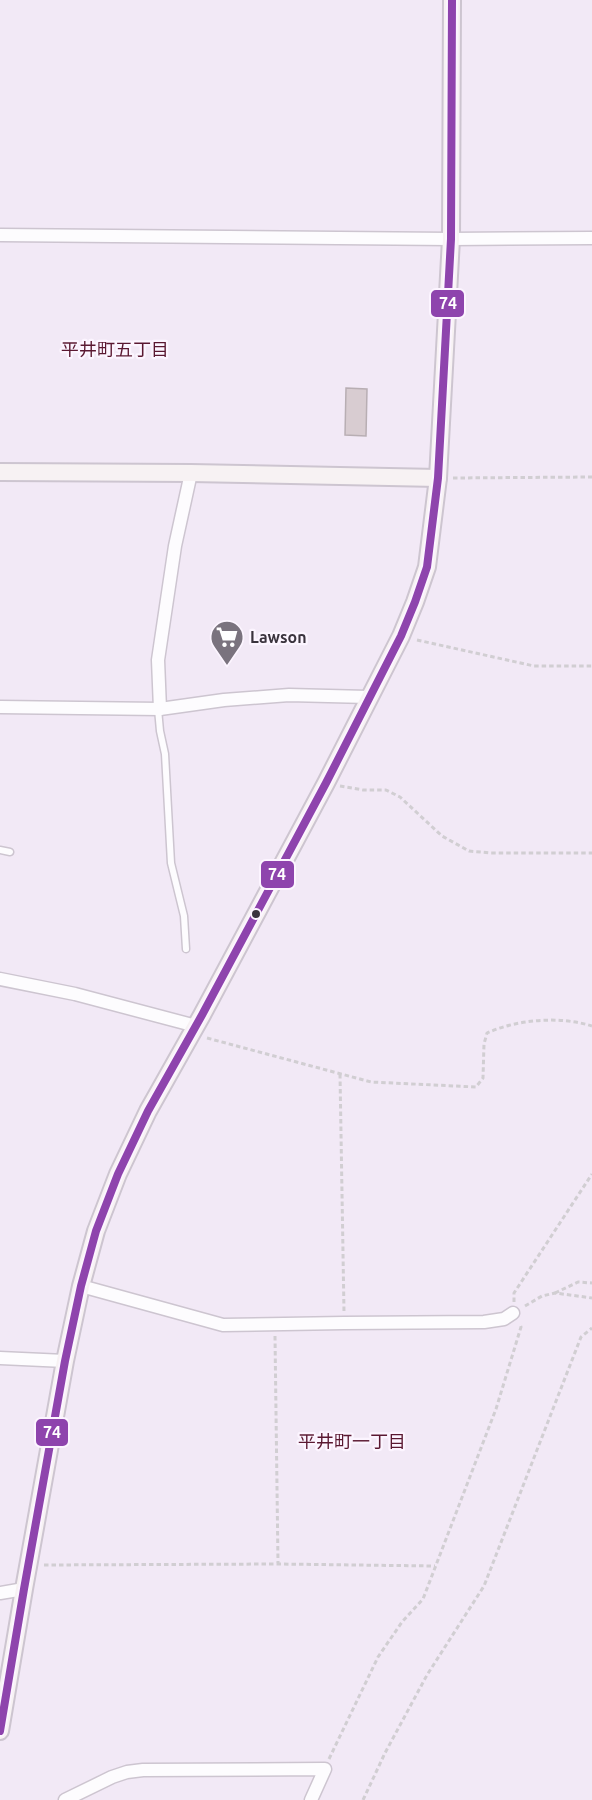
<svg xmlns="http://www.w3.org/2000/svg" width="592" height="1800" font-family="Ubuntu,'Noto Sans JP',sans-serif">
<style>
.building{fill:#d8ccd1;stroke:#b8aeb3;stroke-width:1.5}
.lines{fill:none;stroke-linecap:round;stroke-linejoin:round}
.lane-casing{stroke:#cdc5d0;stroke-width:9}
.street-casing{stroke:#cdc5d0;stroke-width:15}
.secondary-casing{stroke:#cdc5d0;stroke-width:20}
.path{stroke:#d1ced2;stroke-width:3;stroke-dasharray:4.5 3;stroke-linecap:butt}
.lane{stroke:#fdfcfe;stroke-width:6}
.street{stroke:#fdfcfe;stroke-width:12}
.secondary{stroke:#f7f2f3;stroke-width:16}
.bus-1-casing{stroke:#fcf5ff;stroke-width:12}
.bus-1{stroke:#8e44ad;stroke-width:8}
.bus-dot{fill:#3a333d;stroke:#fcf5ff;stroke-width:2}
.labels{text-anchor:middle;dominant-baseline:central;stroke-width:4.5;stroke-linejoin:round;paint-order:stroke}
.poi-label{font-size:16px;font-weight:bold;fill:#3a333d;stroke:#fcf5ff;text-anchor:start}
.neighbourhood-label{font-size:18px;fill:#5a1831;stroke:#fcf5ff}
.line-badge{stroke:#fcf5ff;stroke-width:2}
.badge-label{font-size:16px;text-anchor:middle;font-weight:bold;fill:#fff}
</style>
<rect width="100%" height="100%" fill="#f2e9f6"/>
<polygon class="building" points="346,388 367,389 366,436 345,435"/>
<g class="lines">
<defs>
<g id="lane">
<polyline points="158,709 160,731 165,754 171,863 184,916 186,949"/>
<polyline points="0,850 10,852"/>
</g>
<g id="street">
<polyline points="0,235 451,239 592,238"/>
<polyline points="0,707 160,709 224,700 289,695 368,697"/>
<polyline points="160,709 158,660 175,546 191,473"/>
<polyline points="0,979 75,994 196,1026"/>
<polyline points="81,1286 223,1325 344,1323 484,1322 504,1319 513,1313"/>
<polyline points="0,1358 65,1361"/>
<polyline points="0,1593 24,1589"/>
<polyline points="65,1800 112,1777 127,1772 143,1770 325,1769 311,1800"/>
</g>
<g id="secondary">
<polyline points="0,472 191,473 438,478"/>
<polyline points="0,1731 24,1589 65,1361 81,1286 96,1231 118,1174 148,1111 202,1015 326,783 401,636 415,602 427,567 438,478 451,239 452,0"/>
</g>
</defs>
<use href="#lane" class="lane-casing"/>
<use href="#street" class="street-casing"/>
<use href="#secondary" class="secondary-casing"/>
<g class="path">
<polyline points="453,478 592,477"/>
<polyline points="417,640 534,666 592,666"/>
<polyline points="340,786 363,790 386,790 400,797 442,836 469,851 491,853 592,853"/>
<path d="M207,1038L371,1082L476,1087L483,1078L484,1044L487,1033C518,1019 560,1016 592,1026"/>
<polyline points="340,1074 344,1312"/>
<polyline points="555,1293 578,1282 592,1283"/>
<polyline points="514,1302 514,1293 592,1174"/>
<polyline points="525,1306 542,1296 555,1293 592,1298"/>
<polyline points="275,1336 278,1563"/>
<polyline points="44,1565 278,1564 435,1566"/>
<polyline points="329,1759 378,1657 402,1622 423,1599 496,1409 521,1327 520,1324"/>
<polyline points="363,1800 385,1753 427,1675 484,1586 581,1337 592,1328"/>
</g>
<use href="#lane" class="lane"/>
<use href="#street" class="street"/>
<use href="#secondary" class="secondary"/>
<defs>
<polyline id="bus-1" points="0,1731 24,1589 65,1361 81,1286 96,1231 118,1174 148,1111 202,1015 326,783 401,636 415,602 427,567 438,478 451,239 452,0"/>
</defs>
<use href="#bus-1" class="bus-1-casing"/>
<use href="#bus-1" class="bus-1"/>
</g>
<defs>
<symbol id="supermarket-pin" viewBox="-11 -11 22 30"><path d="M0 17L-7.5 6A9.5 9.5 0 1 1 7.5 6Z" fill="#7a737e" stroke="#fcf5ff"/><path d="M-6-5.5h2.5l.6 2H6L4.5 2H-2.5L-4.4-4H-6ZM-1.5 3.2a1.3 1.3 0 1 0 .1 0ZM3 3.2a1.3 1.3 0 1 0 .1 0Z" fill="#fff"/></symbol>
</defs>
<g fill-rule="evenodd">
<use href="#supermarket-pin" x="208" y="618" width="38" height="52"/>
</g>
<circle class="bus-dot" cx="256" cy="914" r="5"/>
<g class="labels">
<g class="poi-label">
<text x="250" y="637">Lawson</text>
</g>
<g class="neighbourhood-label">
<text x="115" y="349">平井町五丁目</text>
<text x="352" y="1441">平井町一丁目</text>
</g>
</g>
<g class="line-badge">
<rect x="430" y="289" width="35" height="29" rx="6" fill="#8e44ad"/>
<rect x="260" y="860" width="35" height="29" rx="6" fill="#8e44ad"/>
<rect x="35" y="1418" width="34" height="29" rx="6" fill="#8e44ad"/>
</g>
<g class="badge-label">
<text x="448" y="309">74</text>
<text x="277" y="880">74</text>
<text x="52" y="1438">74</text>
</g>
</svg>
